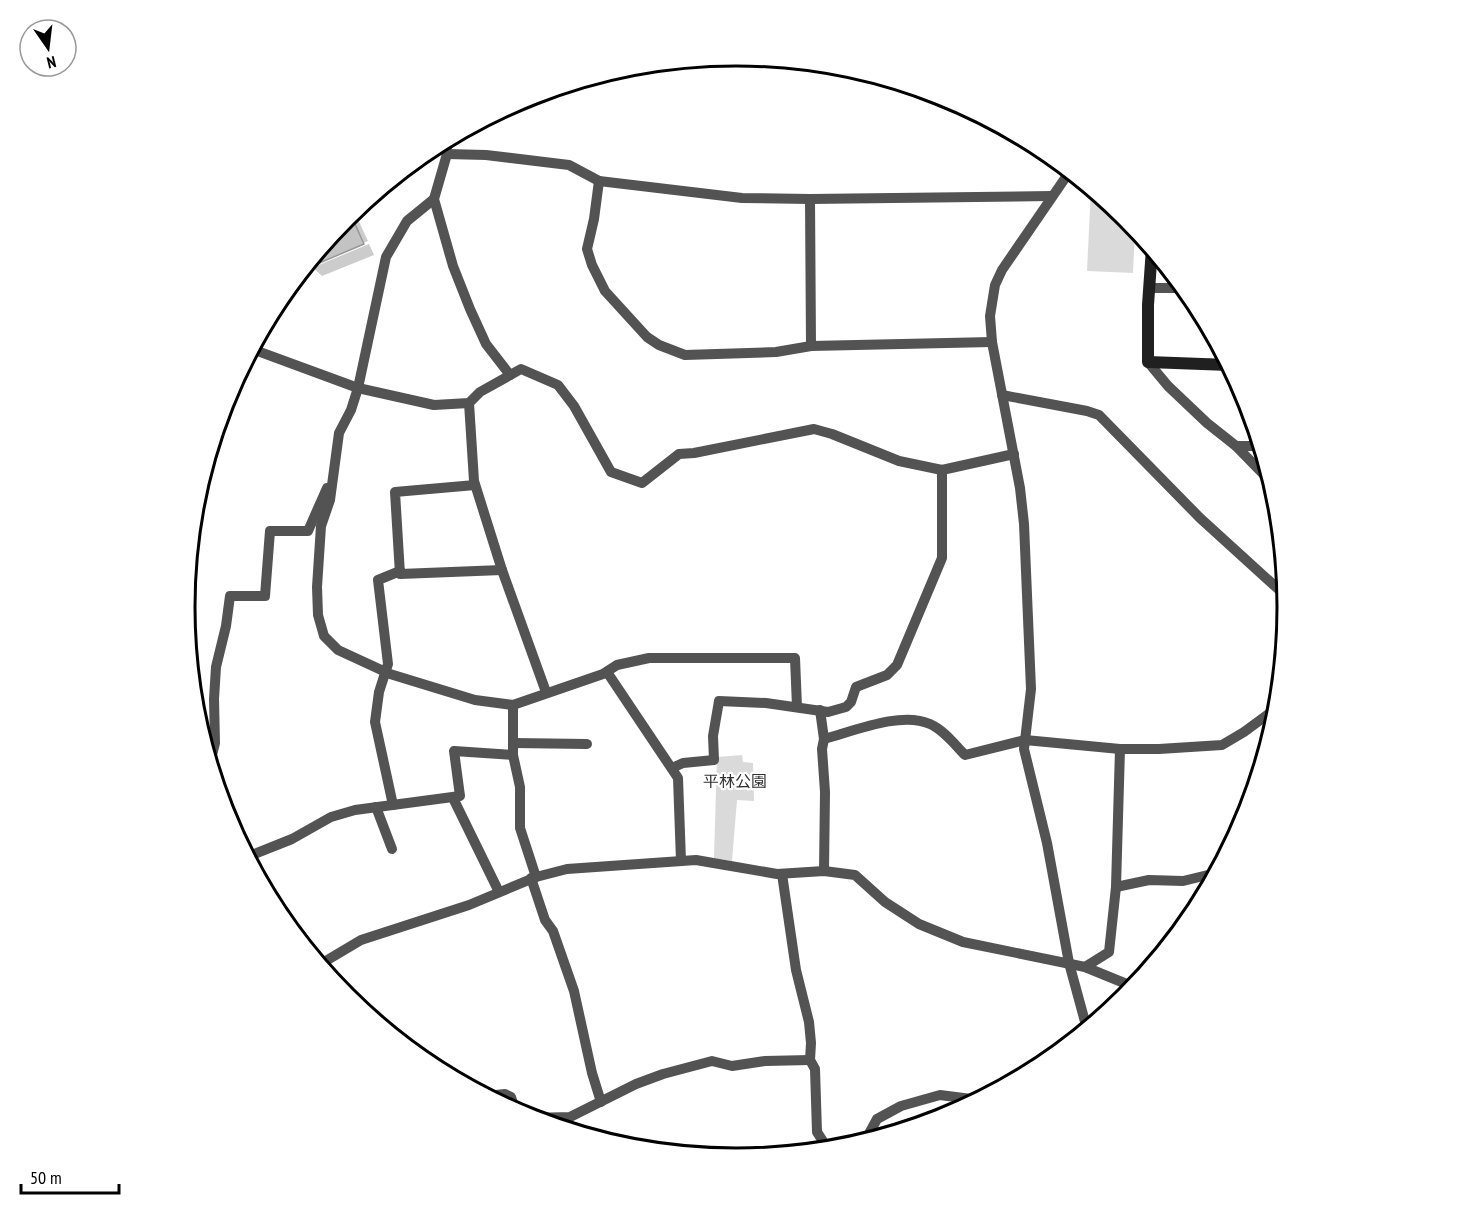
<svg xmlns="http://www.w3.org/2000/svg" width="1472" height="1214" font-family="'PT Sans Narrow','Noto Sans JP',sans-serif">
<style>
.green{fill:#dadada}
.shadow{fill:#0003}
.building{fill:#c3c3c3;stroke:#979797;stroke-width:1.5}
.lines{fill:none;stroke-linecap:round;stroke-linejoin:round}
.street{stroke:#535353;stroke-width:10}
.secondary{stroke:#202020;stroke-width:12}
.labels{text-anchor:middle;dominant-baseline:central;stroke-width:4.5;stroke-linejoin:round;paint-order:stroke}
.park-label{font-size:16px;fill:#313131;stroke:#fff}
.rim{fill:none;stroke:#000;stroke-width:3}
</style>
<rect width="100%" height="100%" fill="#fff"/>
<g class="green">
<polygon points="1091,189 1126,217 1135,228 1133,273 1087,271"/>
<polygon points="742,755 743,762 753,763 754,801 737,800 732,861 714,858 717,757"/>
</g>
<polygon class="shadow" points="354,211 368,241 314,264 314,267 369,244 374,255 322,276 311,266 309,262 346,217"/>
<polygon class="building" points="350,213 364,244 303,270 346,217"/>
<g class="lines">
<g class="street">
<polyline points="446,140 447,154 434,199 453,266 470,309 486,344 510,375"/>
<polyline points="447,154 486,155 569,165 599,181 742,198 810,199 1052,196"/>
<polyline points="1070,171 1002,270 995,285 990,316 992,342 1020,488 1024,524 1031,689 1024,749 1047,843 1069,963 1087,1029"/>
<polyline points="599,181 594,219 587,249 592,265 605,291 647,337 659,345 685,355 776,352 811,346 992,342"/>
<polyline points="434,199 407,221 386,257 358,388 351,410 339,433 330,500 321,526 317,587 318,615 324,636 338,650 390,674 475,700 513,705 603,674 617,665 649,658 795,658 797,707"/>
<polyline points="810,199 811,346"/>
<polyline points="1149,288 1184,288"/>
<polyline points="252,349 358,388 434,405 469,403 480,392 521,369 558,385 574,406 611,472 642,483 679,454 694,453 814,429 832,434 899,461 942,470 1014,454"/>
<polyline points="1148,362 1168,386 1207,423 1236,446 1272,483"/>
<polyline points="1002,395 1087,411 1099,415 1200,518 1287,597"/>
<polyline points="469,403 474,481 502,570 546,692"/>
<polyline points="1236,446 1261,446"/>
<polyline points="475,485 395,492 400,574 502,570"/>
<polyline points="607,672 678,778 681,861"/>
<polyline points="513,705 513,755 520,787 520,828 536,877"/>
<polyline points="820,710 824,739 822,749 825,792 824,871"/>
<path d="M824,739C854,731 901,711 930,724C944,730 955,745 965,755L1025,740L1120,749H1159L1222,745L1244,732L1278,707"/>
<polyline points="513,743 587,744"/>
<polyline points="210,763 215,743 214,699 216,667 226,626 230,596 265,596 270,531 308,531 327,488"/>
<polyline points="672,768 683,763 714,760 713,736 719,701 766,703 828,712 846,707 851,702 856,687 887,675 897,665 942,558 942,470"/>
<polyline points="453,798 499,892"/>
<polyline points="393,805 375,722 379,692 388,664 378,580 400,571"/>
<polyline points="376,807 392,849"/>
<polyline points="247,857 292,839 331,817 355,810 460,796 454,751 513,755"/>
<polyline points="782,874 796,970 809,1022 811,1043 810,1060 815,1069 817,1132 828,1149"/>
<polyline points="531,878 545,920 553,931 574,991 592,1073 601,1102"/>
<polyline points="1116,887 1149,880 1183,881 1216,873"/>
<polyline points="319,965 361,940 469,905 536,877 567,869 696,860 777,874 824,871 855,875 885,902 919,924 963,942 1085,967 1134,987"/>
<polyline points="1085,967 1109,952 1116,887 1120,749"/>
<polyline points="487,1096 505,1094 511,1097 516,1112"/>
<polyline points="529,1118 570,1117 636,1084 663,1074 712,1061 732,1066 765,1061 810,1060"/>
<polyline points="865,1141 877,1119 901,1106 940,1095 979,1100"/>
</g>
<polyline class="secondary" points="1152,248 1148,305 1148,362 1229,365"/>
</g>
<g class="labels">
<g class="park-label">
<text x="735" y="781">平林公園</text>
</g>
</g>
<path d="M0 0H1472V1214H0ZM195 607a541 541 0 1 1 1082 0a541 541 0 1 1-1082 0Z" fill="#fff" fill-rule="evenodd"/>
<path class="rim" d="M195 607a541 541 0 1 1 1082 0a541 541 0 1 1-1082 0Z"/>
<g transform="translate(48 48) rotate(166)"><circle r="28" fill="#ffffff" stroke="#999999" stroke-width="1.5"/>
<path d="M0-4.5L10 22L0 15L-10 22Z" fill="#000000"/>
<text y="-9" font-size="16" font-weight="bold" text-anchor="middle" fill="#000000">N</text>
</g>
<path d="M21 1184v9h98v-9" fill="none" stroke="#000000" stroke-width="3"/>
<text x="30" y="1184" font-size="18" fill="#000000" stroke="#ffffff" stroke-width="4.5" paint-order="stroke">50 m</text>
</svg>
